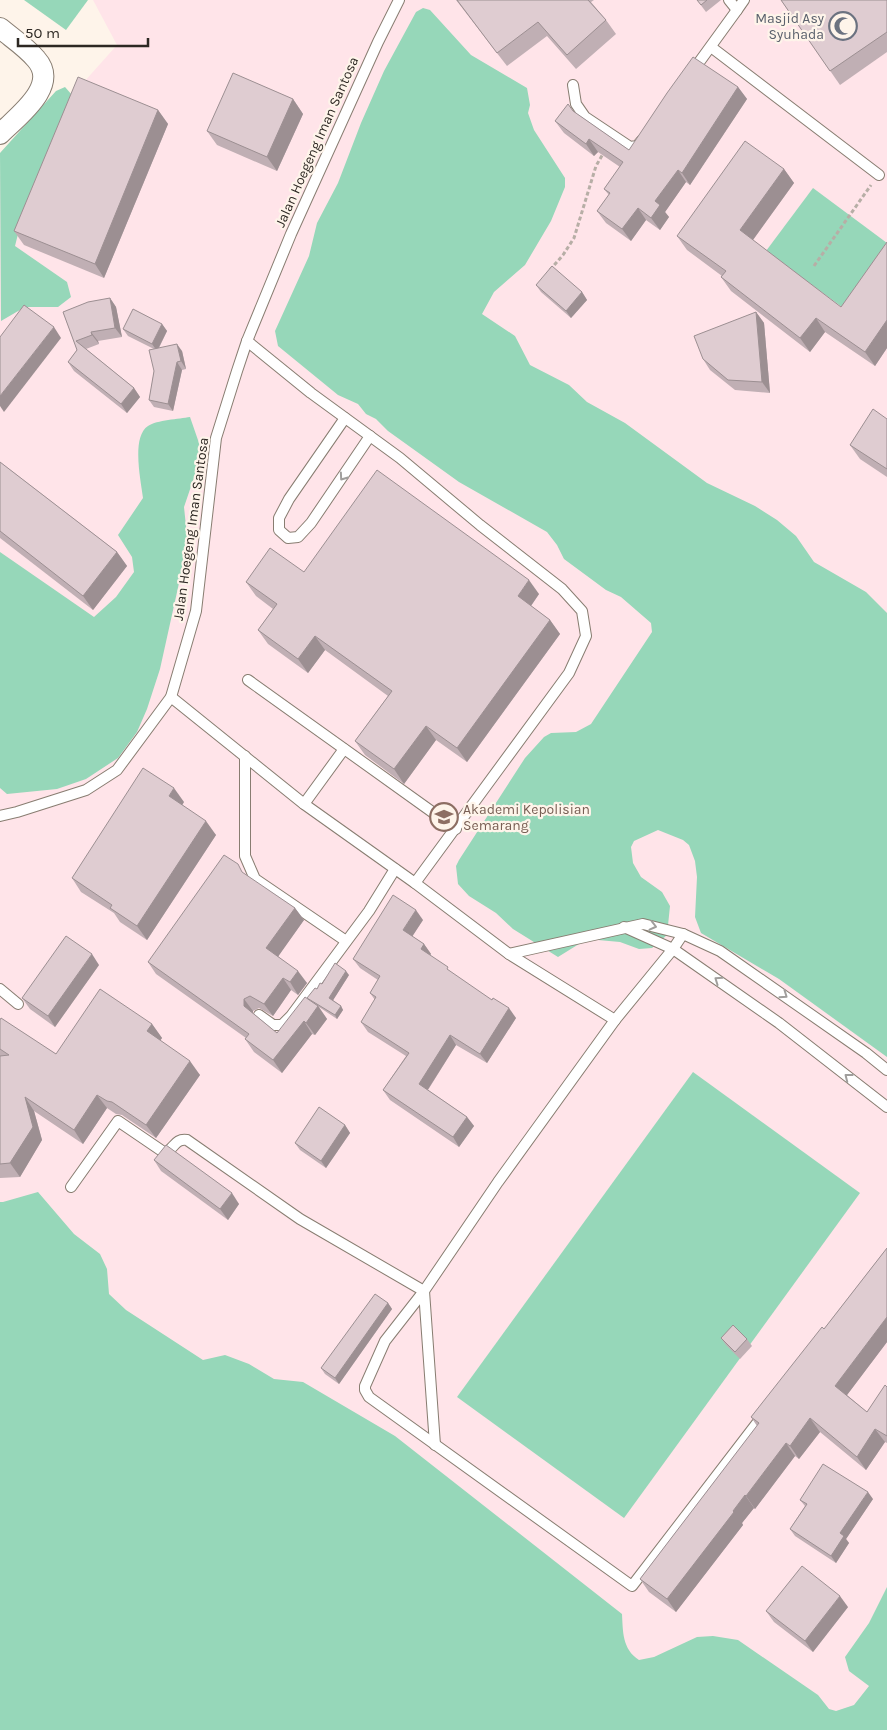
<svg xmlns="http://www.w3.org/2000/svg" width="887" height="1730" font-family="Karla,sans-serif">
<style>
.education{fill:#ffe4e9}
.green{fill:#96d7b9}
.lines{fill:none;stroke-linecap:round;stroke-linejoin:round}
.service-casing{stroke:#887d71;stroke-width:12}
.minor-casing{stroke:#887d71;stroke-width:22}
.path{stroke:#b7aea6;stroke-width:3;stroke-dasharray:4 2.5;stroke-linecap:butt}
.service{stroke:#fff;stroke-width:10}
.minor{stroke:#fff;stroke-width:20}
.wall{fill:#c0afb4}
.shaded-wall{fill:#9c8f92}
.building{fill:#dfccd1;stroke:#9c8f92}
.oneway{stroke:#a09e9c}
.labels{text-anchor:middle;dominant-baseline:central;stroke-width:4.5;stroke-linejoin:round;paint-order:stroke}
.worship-label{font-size:14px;fill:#5b616d;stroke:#fef4ea;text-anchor:end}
.street-label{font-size:14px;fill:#2d2823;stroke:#fef4ea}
.education-label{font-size:14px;fill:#785e54;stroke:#fef4ea;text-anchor:start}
</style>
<rect width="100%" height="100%" fill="#fef4ea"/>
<polygon class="education" points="93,0 887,0 887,1730 617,1730 0,1459 0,176 117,45"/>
<g class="green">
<polygon points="24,0 88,0 66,30"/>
<polygon points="423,8 430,10 471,55 527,88 530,105 528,113 534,130 565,178 565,187 551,221 525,265 494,292 482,314 515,336 530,365 569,385 587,402 625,423 707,483 755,506 777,520 796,536 814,562 866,592 887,613 887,1057 779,979 701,933 695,917 697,877 695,861 689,845 683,840 658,830 634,841 631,847 633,863 641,877 662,892 670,906 667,935 652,948 639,949 620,942 587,939 558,957 513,929 496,913 469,896 458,884 456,866 459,860 525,758 544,737 551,733 576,732 591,724 652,632 651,623 621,597 606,590 564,559 557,545 547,532 459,482 388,431 376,419 366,414 358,404 338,395 278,346 275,331 309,256 317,223 338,183 361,123 384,71 416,12"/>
<polygon points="65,87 72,95 24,210 15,246 67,282 71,297 58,307 25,307 1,321 0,153 56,91"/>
<polygon points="813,188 887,243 846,310 766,251"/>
<path d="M190,417L199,443L201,457L184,507L187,536L181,574L160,669L147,709L137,732L118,758L86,779L57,789L7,794L0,788V552L94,617L116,597L134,572L132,557L118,535L143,498C141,481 131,437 148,426C157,420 179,419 190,417Z"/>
<polygon points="693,1072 860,1193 624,1518 457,1397"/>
<path d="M38,1192L74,1234L100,1254L107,1269L109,1294L126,1310L203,1360L225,1355L249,1364L274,1379L303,1382L395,1436L622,1614C623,1631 622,1649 639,1660L654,1657L697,1637L713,1636L738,1640L818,1695L829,1709L836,1711L854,1705L869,1686L849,1671L845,1657L869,1623L887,1587V1730H0V1202H3Z"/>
</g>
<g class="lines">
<defs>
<g id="service">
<polyline points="729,0 737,10 744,0"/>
<polyline points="711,47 879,175"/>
<polyline points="692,72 737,10"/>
<polyline points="573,85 576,104 585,117 630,147 637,146 642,140"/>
<polyline points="247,341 311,393 400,458 480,525 562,589 582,611 586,636 569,673 415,883"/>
<polyline points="345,418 289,499 279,518 279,530 288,538 298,537 311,523 370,436"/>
<polyline points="248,680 456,829"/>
<polyline points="171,697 304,804 415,883 509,954 615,1020"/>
<polyline points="245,756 245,856 255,879 346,941"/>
<polyline points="304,804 344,749"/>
<polyline points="0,816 17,812 86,790 117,770 171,697 196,611 216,438 237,371 247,341 291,234 378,42 399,0"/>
<polyline points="624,927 673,949 779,1023 887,1107"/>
<polyline points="683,934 673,949 615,1020 498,1182 424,1291 385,1341 365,1386 365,1390 369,1397 632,1586 764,1414"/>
<polyline points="509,954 643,924 683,934 720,951 866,1053 887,1070"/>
<polyline points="0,989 18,1004"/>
<polyline points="259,1015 273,1025 282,1025 291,1016 369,911 395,869"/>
<path d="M71,1187L118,1121L165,1153C174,1149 175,1138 187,1140L300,1219L424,1291L435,1445"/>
</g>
<path id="minor" d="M0,28C12,38 26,47 36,59C60,86 18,116 0,134"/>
</defs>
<use href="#service" class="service-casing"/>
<use href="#minor" class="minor-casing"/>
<g class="path">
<polyline points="814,266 871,185"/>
<polyline points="550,270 563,255 574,238 596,166 604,152"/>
</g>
<use href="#service" class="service"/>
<use href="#minor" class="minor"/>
</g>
<g class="wall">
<polygon points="456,0 594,0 591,2 606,20 616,34 576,69 547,36 507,66"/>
<polygon points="697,0 721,0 706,12"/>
<polygon points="781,0 887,0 887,52 840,85"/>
<polygon points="738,87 747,99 690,185 686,182 665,212 669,217 660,230 646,220 631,241 606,223 597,211 609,195 604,189 620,167 598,152 594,156 564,133 555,121 573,111 629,150"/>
<polygon points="293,99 303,114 277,171 217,145 207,131"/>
<polygon points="158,110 168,124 104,278 24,245 14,231"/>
<polygon points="784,169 794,183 753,240 841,307 887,242 887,348 875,366 825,332 810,352 731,291 721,277 722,276 687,250 677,236"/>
<polygon points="536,285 582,292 587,300 571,318 541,292"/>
<polygon points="110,298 116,307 122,337 98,341 99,344 86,349 134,388 140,397 127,413 74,371 68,362 77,350 63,312"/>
<polygon points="756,312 764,323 770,393 735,390 710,370 703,359"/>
<polygon points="162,324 167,331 159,348 182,351 186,369 182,370 173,411 154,407 149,400 154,371 154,349 128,336 123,329"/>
<polygon points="887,419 887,477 860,459 850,445"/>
<polygon points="0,462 117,552 127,566 93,610 0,538"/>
<polygon points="304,572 539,594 531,606 550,620 560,634 467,762 436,740 404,784 365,755 355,741 388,696 325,650 308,673 268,644 258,630 273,609 256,596 246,582"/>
<polygon points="184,802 182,805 216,835 147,940 120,922 114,913 81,892 72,878"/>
<polygon points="244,874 295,908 304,920 278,956 307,983 298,995 291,990 273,1016 259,1008 253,1011 253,1013 277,1033 322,984 349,975 333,1000 341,1006 343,1010 337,1019 319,1007 327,1019 315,1035 312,1034 282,1073 254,1052 245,1039 246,1038 156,974 148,962"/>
<polygon points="423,920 412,936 424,944 431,954 430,955 452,973 516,1018 487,1063 456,1045 428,1090 467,1117 474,1126 459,1147 390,1100 383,1090 406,1056 368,1032 361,1022 375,1000 370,993 378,980 360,968 353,959"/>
<polygon points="99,965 55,1027 30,1009 22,998"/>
<polygon points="0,1020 56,1054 152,1024 162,1038 160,1040 200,1075 156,1138 122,1115 116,1114 107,1108 83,1144 34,1111 42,1140 20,1177 0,1178"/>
<polygon points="345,1125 350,1133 326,1168 300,1150 295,1143"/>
<polygon points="154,1160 239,1204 228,1220 161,1171"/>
<polygon points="887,1248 887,1342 847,1395 867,1412 887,1387 887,1443 885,1442 866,1470 820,1432 799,1459 795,1456 755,1509 754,1508 742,1523 743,1525 676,1612 649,1592 640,1579 757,1426 751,1417 824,1329"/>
<polygon points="388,1303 392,1309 339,1384 325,1374 321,1368"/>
<polygon points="721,1338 747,1339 752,1346 740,1359 726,1345"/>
<polygon points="873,1499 846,1539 849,1543 836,1563 795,1536 790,1529 805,1506 800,1500"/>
<polygon points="848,1607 813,1652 774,1622 766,1611"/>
</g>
<g class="shaded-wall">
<polygon points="738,87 747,99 690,185 682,173"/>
<polygon points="293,99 303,114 277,171 267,157"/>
<polygon points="158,110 168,124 104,278 95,264"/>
<polygon points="589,139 598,152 594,156 586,144"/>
<polygon points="784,169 794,183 750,244 740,230"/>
<polygon points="678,170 686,182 665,212 669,217 660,230 651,218 655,201"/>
<polygon points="638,208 646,220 631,241 622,229"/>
<polygon points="582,292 587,300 571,318 566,311"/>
<polygon points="110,298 116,307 122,337 115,328"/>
<polygon points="756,312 764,323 770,393 762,382"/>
<polygon points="816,318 825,332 810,352 800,338"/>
<polygon points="887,320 887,348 875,366 865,352"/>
<polygon points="162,324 167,331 157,351 152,344"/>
<polygon points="54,327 61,338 4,412 0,406 0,396"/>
<polygon points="91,332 98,341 99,344 92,335"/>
<polygon points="177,344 182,351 186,369 181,361"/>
<polygon points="177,362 182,370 173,411 168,404"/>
<polygon points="134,388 140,397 127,413 121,404"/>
<polygon points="117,552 127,566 93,610 83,596"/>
<polygon points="529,580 539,594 528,610 518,596"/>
<polygon points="550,620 560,634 467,762 457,748"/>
<polygon points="315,636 325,650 308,673 298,659"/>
<polygon points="426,726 436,740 404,784 394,769"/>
<polygon points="174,788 184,802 179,810 169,796"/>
<polygon points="206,821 216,835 147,940 137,926"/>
<polygon points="295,908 304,920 275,961 266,948"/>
<polygon points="416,910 423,920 410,940 403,930"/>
<polygon points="424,944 431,954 427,959 421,949"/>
<polygon points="92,954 99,965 55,1027 48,1016"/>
<polygon points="298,971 307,983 298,995 290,982"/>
<polygon points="346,971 349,975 332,1002 329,998"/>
<polygon points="283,978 291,990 273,1016 264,1004"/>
<polygon points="244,999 253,1011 253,1018 244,1006"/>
<polygon points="318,1006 327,1019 315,1035 306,1023"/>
<polygon points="341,1006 343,1010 337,1019 335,1015"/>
<polygon points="509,1008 516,1018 487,1063 480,1054"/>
<polygon points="304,1021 312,1034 282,1073 273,1060"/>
<polygon points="152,1024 162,1038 157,1045 147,1031"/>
<polygon points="450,1035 456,1045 425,1094 419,1084"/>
<polygon points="190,1061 200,1075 156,1138 146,1125"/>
<polygon points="97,1095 107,1108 83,1144 74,1130"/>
<polygon points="25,1097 34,1111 42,1140 20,1177 10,1163"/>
<polygon points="467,1117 474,1126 459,1147 453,1137"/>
<polygon points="345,1125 350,1133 326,1168 321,1161"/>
<polygon points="232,1193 239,1204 228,1220 220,1209"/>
<polygon points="388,1303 392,1309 339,1384 335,1378"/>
<polygon points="887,1317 887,1342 844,1399 835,1386"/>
<polygon points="810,1418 820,1432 799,1459 790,1446"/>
<polygon points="875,1429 885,1442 866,1470 857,1457"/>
<polygon points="786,1443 795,1456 755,1509 746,1496"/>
<polygon points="868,1492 873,1499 846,1539 849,1543 836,1563 831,1556 840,1533"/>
<polygon points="745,1495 754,1508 742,1523 743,1525 676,1612 667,1599"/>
<polygon points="840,1596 848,1607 813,1652 805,1641"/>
</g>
<g class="building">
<polygon points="457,0 588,0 606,20 567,55 538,22 497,53"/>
<polygon points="697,0 707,0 701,5"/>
<polygon points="781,0 887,0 887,32 830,71"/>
<polygon points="693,57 738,87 682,173 678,170 655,201 660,205 651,218 638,208 622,229 597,211 610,193 604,189 623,162 589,139 586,144 555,121 568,104 573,111 629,150 667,93"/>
<polygon points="233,73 293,99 267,157 207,131"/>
<polygon points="78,77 158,110 95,264 14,231"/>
<polygon points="745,141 784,169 740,230 841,307 887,242 887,320 865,352 816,318 800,338 721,277 726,271 677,236"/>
<polygon points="552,266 582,292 566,311 536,285"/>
<polygon points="110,298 115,328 91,332 92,335 76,341 134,388 121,404 68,362 77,350 63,312 88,302"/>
<polygon points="24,305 54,327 0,396 0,337"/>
<polygon points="133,309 162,324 152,344 123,329"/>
<polygon points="756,312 762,382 728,380 703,359 694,336"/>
<polygon points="177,344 181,361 177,362 168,404 149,400 154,371 149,350"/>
<polygon points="873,409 887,419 887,469 850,445"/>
<polygon points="0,462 117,552 83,596 0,531"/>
<polygon points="377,470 529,580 518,596 550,620 457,748 426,726 394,769 355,741 392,691 315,636 298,659 258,630 277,604 246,582 270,548 304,572"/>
<polygon points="143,768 174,788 169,796 206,821 137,926 110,908 112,905 72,878"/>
<polygon points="224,855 238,864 242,872 295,908 266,948 298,971 290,982 283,978 264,1004 250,996 244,999 244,1006 277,1033 305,997 318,1006 306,1023 304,1021 273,1060 245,1039 249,1034 148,962"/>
<polygon points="393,895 416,910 403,930 424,944 421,949 448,967 447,969 492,1000 493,998 509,1008 480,1054 450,1035 419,1084 467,1117 453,1137 383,1090 409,1053 361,1022 376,997 370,993 380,976 353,959"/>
<polygon points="66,936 92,954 48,1016 22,998"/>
<polygon points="335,963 346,971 329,998 341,1006 335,1015 307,998 315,988 317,989 320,983 322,984"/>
<polygon points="100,989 152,1024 147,1031 190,1061 146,1125 112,1102 107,1101 97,1095 74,1130 25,1097 33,1127 10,1163 0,1164 0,1056 9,1055 0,1049 0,1020 1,1018 56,1054"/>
<polygon points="319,1107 345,1125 321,1161 295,1143"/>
<polygon points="166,1145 232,1193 220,1209 154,1160"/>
<polygon points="887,1248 887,1317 835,1386 867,1412 885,1385 887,1387 887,1436 875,1429 857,1457 810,1418 790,1446 786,1443 746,1496 745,1495 733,1511 734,1512 667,1599 640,1579 759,1423 751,1417 822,1327 824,1329"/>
<polygon points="375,1294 388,1303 335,1378 321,1368"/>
<polygon points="733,1325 747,1339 735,1352 721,1338"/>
<polygon points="823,1464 868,1492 840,1533 844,1536 831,1556 790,1529 807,1504 800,1500"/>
<polygon points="802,1566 840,1596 805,1641 766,1611"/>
</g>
<defs><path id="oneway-chevron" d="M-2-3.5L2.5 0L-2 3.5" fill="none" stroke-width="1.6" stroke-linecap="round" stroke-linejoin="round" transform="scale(1.25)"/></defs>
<g class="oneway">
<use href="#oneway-chevron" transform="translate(343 477) rotate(125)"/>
<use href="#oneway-chevron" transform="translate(653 926) rotate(14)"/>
<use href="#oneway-chevron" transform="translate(718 980) rotate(-145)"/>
<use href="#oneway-chevron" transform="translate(784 995) rotate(35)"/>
<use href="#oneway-chevron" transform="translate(848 1077) rotate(-142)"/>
</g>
<defs>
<symbol id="mosque-ring" viewBox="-11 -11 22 22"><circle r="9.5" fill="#fef4ea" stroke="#6b7280" stroke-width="1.5"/><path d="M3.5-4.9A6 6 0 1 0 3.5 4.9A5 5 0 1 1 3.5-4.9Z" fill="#6b7280"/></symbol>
<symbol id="university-ring" viewBox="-11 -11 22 22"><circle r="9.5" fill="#fef4ea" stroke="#8d6e63" stroke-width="1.5"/><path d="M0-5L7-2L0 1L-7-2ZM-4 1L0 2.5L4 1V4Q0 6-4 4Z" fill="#8d6e63"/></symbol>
</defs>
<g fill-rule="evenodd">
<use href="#mosque-ring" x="827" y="10" width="32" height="32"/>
<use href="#university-ring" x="428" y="801" width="32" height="32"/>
</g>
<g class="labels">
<g class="worship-label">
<text x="824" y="18">Masjid Asy<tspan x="824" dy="16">Syuhada</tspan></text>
</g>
<g class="street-label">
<text transform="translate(317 142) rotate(-66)">Jalan Hoegeng Iman Santosa</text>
<text transform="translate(191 529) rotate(-82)">Jalan Hoegeng Iman Santosa</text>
</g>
<g class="education-label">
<text x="463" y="809">Akademi Kepolisian<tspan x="463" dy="16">Semarang</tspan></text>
</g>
</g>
<path d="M18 38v8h130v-8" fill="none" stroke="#2d2823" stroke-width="2.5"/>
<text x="25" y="38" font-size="15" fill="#2d2823" stroke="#fef4ea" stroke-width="4" paint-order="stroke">50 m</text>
</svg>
